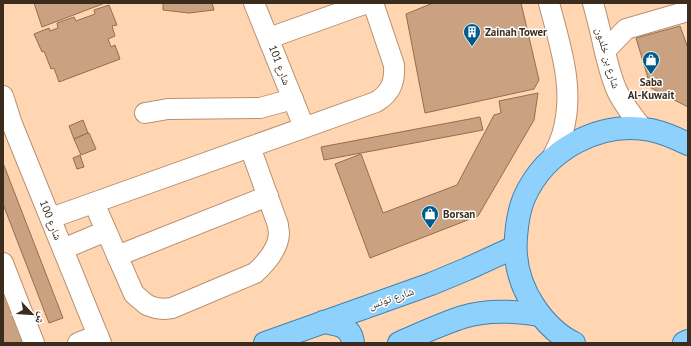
<svg xmlns="http://www.w3.org/2000/svg" width="691" height="346" font-family="'PT Sans','Noto Naskh Arabic',sans-serif">
<style>
.building{fill:#caa281;stroke:#936e4d}
.lines{fill:none;stroke-linecap:round;stroke-linejoin:round}
.minor-casing{stroke:#b89170;stroke-width:22}
.major-casing{stroke:#4083ae;stroke-width:24}
.minor{stroke:#fff;stroke-width:20}
.major{stroke:#8ed1fd;stroke-width:22}
.labels{text-anchor:middle;dominant-baseline:central;stroke-width:3;stroke-linejoin:round;paint-order:stroke}
.poi-label{font-size:11px;font-weight:bold;fill:#3b2c1e;stroke:#fff;text-anchor:start}
.street-label{font-size:11px;fill:#3b2c1e;stroke:#fff}
</style>
<rect width="100%" height="100%" fill="#ffd5b2"/>
<g class="building">
<polygon points="34,3 105,3 42,27"/>
<polygon points="163,3 212,3 214,10 189,13 163,10"/>
<polygon points="433,3 521,3 539,80 534,89 425,113 406,14"/>
<polygon points="109,5 117,25 112,26 115,36 108,39 111,47 115,45 120,59 59,82 54,68 51,69 44,51 42,52 34,34 49,28 50,31 58,28 57,23 74,17 76,21 95,14 94,10"/>
<polygon points="680,26 688,48 688,107 651,88 636,38"/>
<polygon points="538,93 534,120 478,216 370,258 335,164 361,154 383,213 457,185 494,115 501,113 499,101"/>
<polygon points="480,117 483,130 324,160 321,147"/>
<polygon points="83,120 88,133 74,139 69,126"/>
<polygon points="88,133 89,133 96,149 81,155 74,139"/>
<polygon points="80,155 84,167 77,169 73,158"/>
<polygon points="3,163 63,318 49,323 3,204"/>
<polygon points="3,275 29,343 3,343"/>
</g>
<g class="lines">
<defs>
<g id="minor">
<polyline points="254,3 304,127"/>
<path d="M549,3C560,46 576,90 562,135C559,144 555,152 551,160"/>
<path d="M593,3C597,18 601,33 604,48C608,64 611,79 618,93C625,106 634,118 643,129"/>
<polyline points="269,38 367,3"/>
<polyline points="605,51 626,29 688,11"/>
<polyline points="3,96 12,124 101,343"/>
<polyline points="145,113 168,109 260,108 293,99"/>
<path d="M94,203L134,294L147,305L156,308L164,309L172,308L255,273C266,263 278,250 279,234C279,231 278,228 278,225L250,147"/>
<path d="M51,218L376,102C391,93 395,82 394,65L373,3"/>
<polyline points="63,249 106,231"/>
<polyline points="117,256 268,196"/>
<polyline points="3,263 34,343"/>
<polyline points="78,343 98,335"/>
</g>
<g id="major">
<path d="M323,322C338,324 351,326 353,343"/>
<polyline points="265,343 431,284 467,269 515,247"/>
<path d="M399,343C420,334 441,324 463,317C488,309 515,311 540,315"/>
<path d="M574,343C557,335 544,321 534,306C520,285 514,261 516,237C517,223 519,210 524,198C545,150 599,120 651,130C664,133 676,138 688,144"/>
<polyline points="684,343 688,341"/>
</g>
</defs>
<use href="#minor" class="minor-casing"/>
<use href="#major" class="major-casing"/>
<use href="#minor" class="minor"/>
<use href="#major" class="major"/>
</g>
<defs>
<symbol id="building-pin" viewBox="-11 -11 22 30"><path d="M0 17L-7.5 6A9.5 9.5 0 1 1 7.5 6Z" fill="#005b8c" stroke="#fff"/><path d="M-4-6H4V6H1V3H-1V6H-4ZM-2.5-4.3h1.7v1.8h-1.7ZM.8-4.3h1.7v1.8H.8ZM-2.5-1h1.7V.8h-1.7ZM.8-1h1.7V.8H.8Z" fill="#fff"/></symbol>
<symbol id="shop-pin" viewBox="-11 -11 22 30"><path d="M0 17L-7.5 6A9.5 9.5 0 1 1 7.5 6Z" fill="#005b8c" stroke="#fff"/><path d="M-5-2.5h2.3a2.7 3.5 0 0 1 5.4 0H5L5.5 6h-11ZM-1.5-2.5h3a1.5 2.3 0 0 0-3 0Z" fill="#fff"/></symbol>
</defs>
<g fill-rule="evenodd">
<use href="#building-pin" x="462" y="22" width="20" height="27"/>
<use href="#shop-pin" x="641" y="50" width="20" height="27"/>
<use href="#shop-pin" x="420" y="204" width="20" height="27"/>
</g>
<g class="labels">
<g class="poi-label">
<text x="485" y="32">Zainah Tower</text>
<text x="651" y="82" text-anchor="middle">Saba<tspan x="651" dy="13">Al-Kuwait</tspan></text>
<text x="443" y="214">Borsan</text>
</g>
<g class="street-label">
<text transform="translate(608 58) rotate(74)">شارع بن خلدون</text>
<text transform="translate(280 65) rotate(69)">شارع 101</text>
<text transform="translate(51 220) rotate(68)">شارع 100</text>
<text transform="translate(391 298) rotate(-19)">شارع تونس</text>
</g>
</g>
<rect width="691" height="346" fill="none" stroke="#3b2c1e" stroke-width="8"/>
<g transform="translate(32 314) rotate(115)" stroke="#ffffff" stroke-width="3" paint-order="stroke">
<path d="M0-3L7 15L0 10L-7 15Z" fill="#3b2c1e"/>
<text y="-6" font-size="11" font-weight="bold" text-anchor="middle" fill="#3b2c1e">ش</text>
</g>
</svg>
